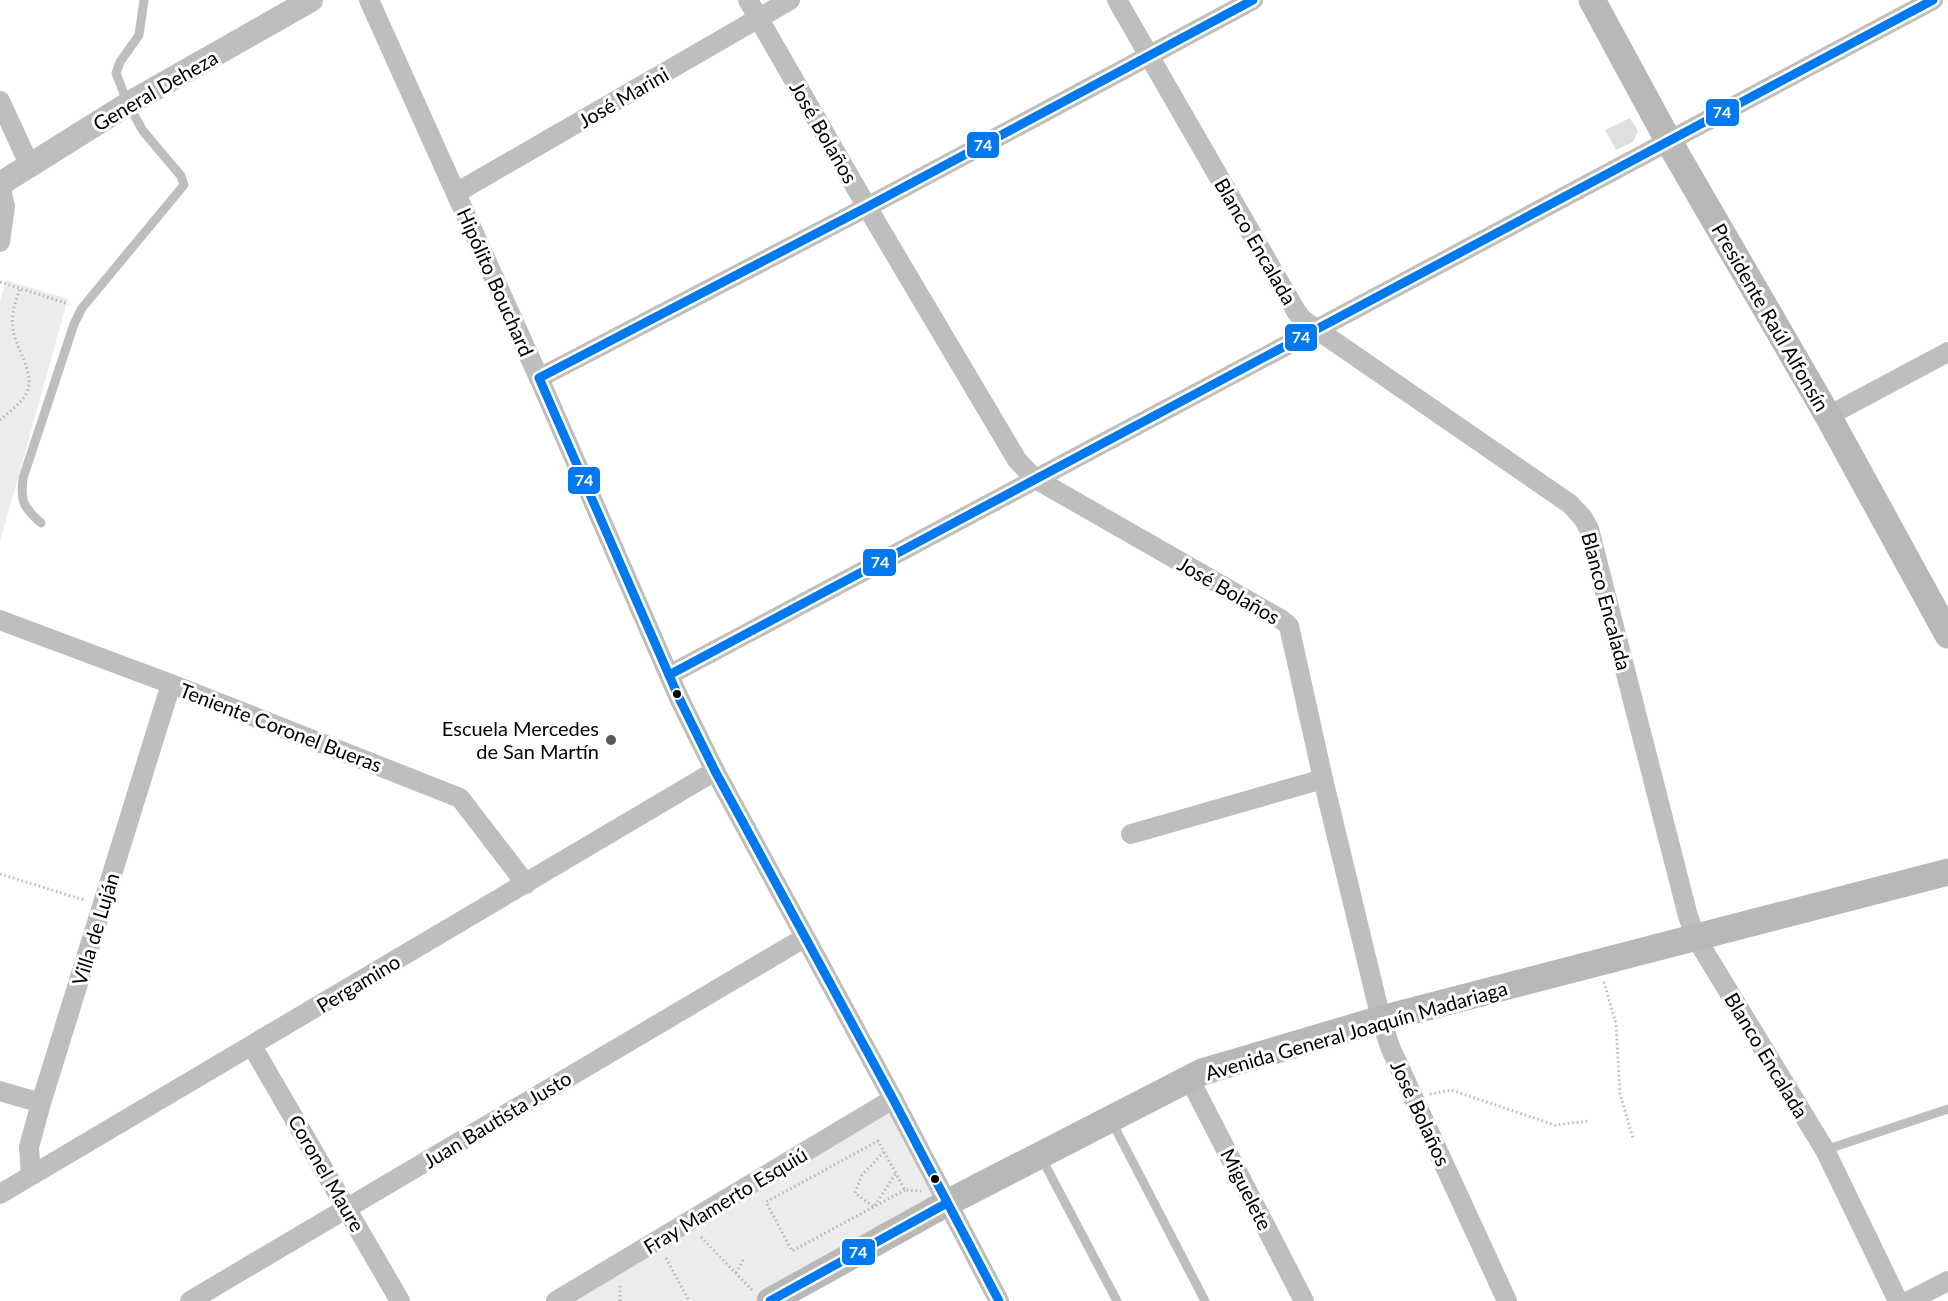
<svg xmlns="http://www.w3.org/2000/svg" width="1948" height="1301" font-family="Lato,sans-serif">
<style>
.green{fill:#ececec}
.building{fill:#dfdfdf}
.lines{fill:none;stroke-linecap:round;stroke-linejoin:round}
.path{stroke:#b9b9b9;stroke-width:3;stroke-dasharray:1.5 3;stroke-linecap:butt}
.service{stroke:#bebebe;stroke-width:9}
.minor{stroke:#bebebe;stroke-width:20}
.tertiary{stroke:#bebebe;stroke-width:24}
.secondary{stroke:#b8b8b8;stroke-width:27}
.bus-1-casing{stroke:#fff;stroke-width:14}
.bus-1{stroke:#0079ef;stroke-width:9}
.bus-dot{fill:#000;stroke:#fff;stroke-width:2}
.poi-dot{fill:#595959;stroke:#fff;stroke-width:2}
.labels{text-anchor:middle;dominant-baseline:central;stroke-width:6;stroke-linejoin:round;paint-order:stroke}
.street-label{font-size:20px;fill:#000;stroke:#fff}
.poi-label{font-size:20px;fill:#000;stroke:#fff;text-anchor:end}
.line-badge{stroke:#fff;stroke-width:2}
.badge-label{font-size:16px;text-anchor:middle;font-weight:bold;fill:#fff}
</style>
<rect width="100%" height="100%" fill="#fff"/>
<g class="green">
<polygon points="6,280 68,299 0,542 0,302"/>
<polygon points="893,1099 947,1203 770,1301 556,1301"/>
</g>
<polygon class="building" points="1630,118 1638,131 1633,142 1616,150 1605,130"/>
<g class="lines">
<g class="path">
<polyline points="0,282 69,304"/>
<path d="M0,420C10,411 24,402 28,389C33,372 18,350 14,334C10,318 14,304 20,289"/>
<polyline points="0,874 84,900"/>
<polyline points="1604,982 1616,1024 1620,1094 1633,1138"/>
<polyline points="1430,1094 1451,1090 1555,1125 1590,1121"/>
<polyline points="884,1152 862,1175 855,1193 874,1207 896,1173"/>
<polyline points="905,1190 792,1251 766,1202 878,1141 905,1190 921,1191"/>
<polyline points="701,1237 752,1290"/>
<polyline points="666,1258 689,1301"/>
<polyline points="736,1273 744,1259"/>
<polyline points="620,1301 620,1285"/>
</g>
<g class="service">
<path d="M41,523C24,508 20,502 23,478L74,324L82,308L184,185L181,176L143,131L128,104L116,73L120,62L139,35L144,0"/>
<polyline points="1112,1122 1205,1301"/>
<polyline points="1825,1150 1948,1109"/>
<polyline points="1041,1157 1117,1301"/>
</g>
<g class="minor">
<polyline points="369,0 539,378 679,698 715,771 893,1099 999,1301"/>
<polyline points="748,0 867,207 1017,460 1034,478 1282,620 1289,626 1323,779 1381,1019 1390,1047 1507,1301"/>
<polyline points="1117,0 1296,311 1303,320 1570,504 1583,518 1589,529 1688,916 1696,938 1825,1150 1898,1301"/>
<polyline points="0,101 30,166"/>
<polyline points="0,186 5,206 0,242"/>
<polyline points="456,193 790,0"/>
<polyline points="539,378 867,207 1253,0"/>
<polyline points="1828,416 1948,352"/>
<polyline points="0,620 171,684 460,798 526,884"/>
<polyline points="669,675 1933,0"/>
<polyline points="1131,834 1323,779"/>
<polyline points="252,1046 400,1301"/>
<polyline points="1189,1078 1304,1301"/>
<polyline points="0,1091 41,1103"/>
<polyline points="31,1175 29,1147 41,1103 171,684"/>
<polyline points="0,1194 715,771"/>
<polyline points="190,1301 804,938"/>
<polyline points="556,1301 893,1099"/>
<polyline points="1909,1301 1948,1281"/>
</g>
<polyline class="tertiary" points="0,184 128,104 311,0"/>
<g class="secondary">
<polyline points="1592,0 1668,140 1828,416 1948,635"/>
<polyline points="770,1301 947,1203 1202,1072 1381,1019 1948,872"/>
</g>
<defs>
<g id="bus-1">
<polyline points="669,675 1933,0"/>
<polyline points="770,1301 947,1203"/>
<polyline points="999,1301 893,1099 715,771 679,698 539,378 867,207 1253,0"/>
</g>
</defs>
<use href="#bus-1" class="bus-1-casing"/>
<use href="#bus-1" class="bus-1"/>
</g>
<g class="bus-dot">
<circle cx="677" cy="694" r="5"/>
<circle cx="935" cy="1179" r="5"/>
</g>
<circle class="poi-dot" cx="611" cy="740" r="6"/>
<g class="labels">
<g class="street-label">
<text transform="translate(155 90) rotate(-30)">General Deheza</text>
<text transform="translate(623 97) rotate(-30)">José Marini</text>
<text transform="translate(824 132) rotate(60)">José Bolaños</text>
<text transform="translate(1256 241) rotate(60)">Blanco Encalada</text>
<text transform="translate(496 282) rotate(66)">Hipólito Bouchard</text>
<text transform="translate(1771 317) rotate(60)">Presidente Raúl Alfonsín</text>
<text transform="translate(1229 590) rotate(30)">José Bolaños</text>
<text transform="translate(1607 601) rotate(75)">Blanco Encalada</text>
<text transform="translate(281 727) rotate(21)">Teniente Coronel Bueras</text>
<text transform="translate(95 929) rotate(-73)">Villa de Luján</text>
<text transform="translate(358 983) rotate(-31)">Pergamino</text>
<text transform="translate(1356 1030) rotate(-16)">Avenida General Joaquín Madariaga</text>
<text transform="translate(1767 1055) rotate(59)">Blanco Encalada</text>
<text transform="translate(1421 1113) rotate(65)">José Bolaños</text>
<text transform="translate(497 1119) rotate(-31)">Juan Bautista Justo</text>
<text transform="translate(327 1173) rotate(60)">Coronel Maure</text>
<text transform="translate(1247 1189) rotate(63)">Miguelete</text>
<text transform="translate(725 1200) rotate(-31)">Fray Mamerto Esquiú</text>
</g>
<g class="poi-label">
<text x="599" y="728">Escuela Mercedes<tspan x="599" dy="23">de San Martín</tspan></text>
</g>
</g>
<g class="line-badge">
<rect x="1705" y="98" width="35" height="29" rx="6" fill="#0079ef"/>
<rect x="966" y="131" width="34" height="28" rx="6" fill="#0079ef"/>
<rect x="1284" y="323" width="34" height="29" rx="6" fill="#0079ef"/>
<rect x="567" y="466" width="34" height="29" rx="6" fill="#0079ef"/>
<rect x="862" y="548" width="35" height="29" rx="6" fill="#0079ef"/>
<rect x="841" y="1238" width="35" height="28" rx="6" fill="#0079ef"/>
</g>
<g class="badge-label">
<text x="1722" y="118">74</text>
<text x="983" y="151">74</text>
<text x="1301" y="343">74</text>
<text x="584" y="486">74</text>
<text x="880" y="568">74</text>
<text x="858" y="1258">74</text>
</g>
</svg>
